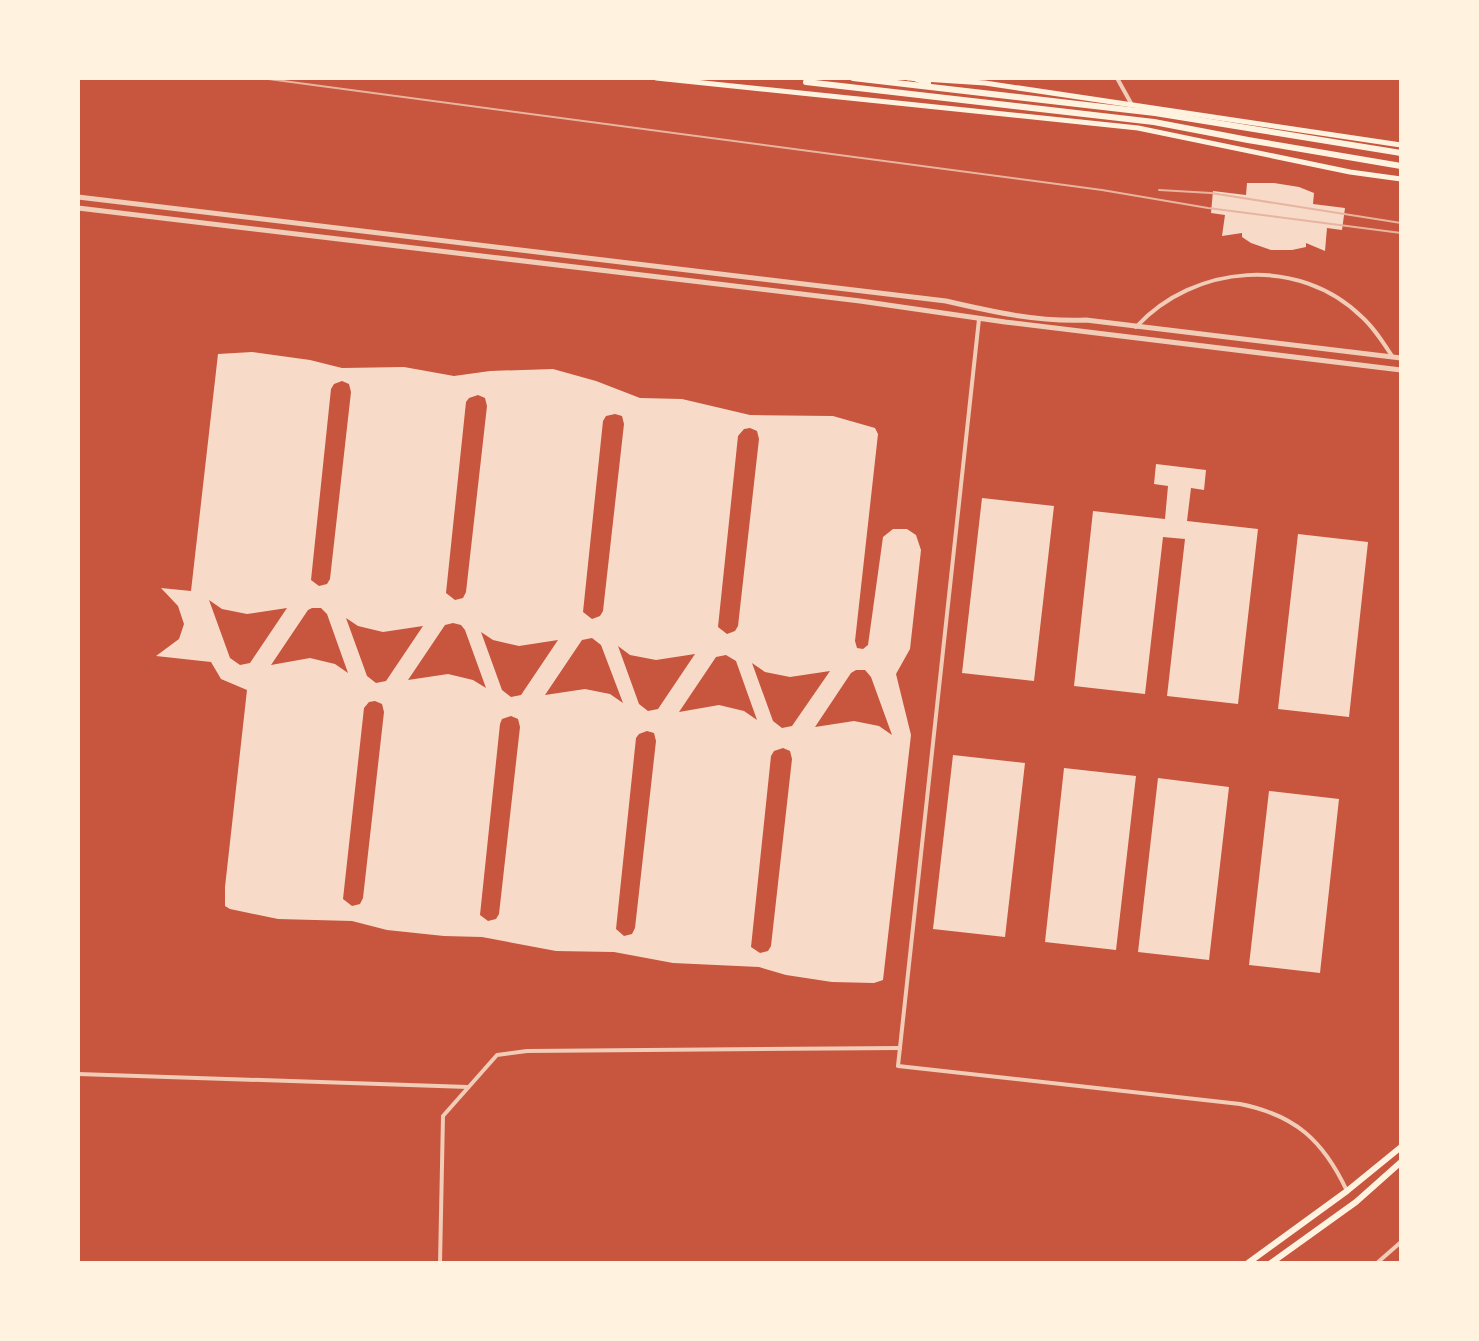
<svg xmlns="http://www.w3.org/2000/svg" width="1479" height="1341" font-family="'Archivo Narrow',sans-serif">
<style>
.building{fill:#f7dbc8;fill-rule:evenodd}
.lines{fill:none;stroke-linecap:round;stroke-linejoin:round}
.minor{stroke:#f1ccb7;stroke-width:4}
.tertiary{stroke:#f1ccb7;stroke-width:5}
.secondary{stroke:#fff3e0;stroke-width:5}
.primary{stroke:#fff3e0;stroke-width:6}
.trunk{stroke:#fff3e0;stroke-width:6}
.rail{stroke:#e9b49f;stroke-width:2}
</style>
<rect width="100%" height="100%" fill="#c8553d"/>
<g class="building">
<polygon points="1247,183 1274,183 1299,187 1314,193 1313,204 1345,208 1342,230 1327,228 1325,251 1306,243 1306,247 1292,250 1271,250 1251,243 1242,237 1242,233 1222,236 1225,215 1211,213 1213,191 1246,195"/>
<path d="M252,352L310,360L342,368L404,367L454,376L490,371L553,369L596,381L640,398L682,399L750,415L833,416L875,428L878,434L855,641L857,648L863,649L868,645L883,537L893,529H907L916,535L921,550L910,649L896,674L911,735L883,980L874,983L832,982L786,975L759,967L673,963L614,952L556,951L482,937L444,936L387,930L352,921L278,919L230,909L225,906V887L247,690L221,679L211,662L156,656L179,639L184,624L178,606L161,588L191,591L218,354ZM342,381L349,384L351,392L330,579L327,584L319,586L311,580L331,389L334,384ZM478,395L485,398L487,406L466,592L463,598L455,600L446,593L466,402L469,398ZM615,414L622,416L624,424L603,611L600,616L592,619L583,612L603,421L606,416ZM750,428L757,431L759,439L738,626L735,631L727,634L718,627L738,436L744,429ZM209,600L222,609L247,614L287,608L250,663L240,665L230,658ZM312,608H321L327,614L348,673L335,664L310,658L271,665L308,610ZM346,618L358,626L383,632L423,626L386,681L376,683L367,676ZM453,623L461,625L465,630L486,688L473,680L448,674L408,680L445,625ZM481,632L493,640L519,646L558,640L521,695L511,697L502,690ZM592,638L601,645L623,703L610,694L585,689L545,695L582,640ZM618,646L630,655L656,660L695,654L658,709L648,711L639,704ZM726,655L736,661L757,720L744,711L719,705L679,712L716,657ZM752,663L765,672L790,677L830,671L792,726L782,728L773,721ZM856,670H865L871,677L892,735L879,726L854,721L815,727L851,673ZM375,701L382,704L384,712L363,898L360,904L352,906L343,899L364,708L369,702ZM511,716L518,719L520,727L499,914L496,919L488,921L480,915L500,724L502,719ZM647,731L654,733L656,741L635,928L632,934L624,936L616,929L636,738L639,734ZM783,748L790,751L792,759L771,946L768,951L760,953L751,947L771,756L774,751Z"/>
<polygon points="1156,464 1206,470 1204,490 1191,488 1187,521 1258,529 1238,704 1167,696 1185,539 1163,537 1145,694 1074,686 1093,511 1165,519 1168,486 1154,484"/>
<polygon points="982,498 1054,506 1034,681 962,673"/>
<polygon points="1298,534 1368,542 1349,717 1278,709"/>
<polygon points="953,755 1025,763 1005,937 933,929"/>
<polygon points="1064,768 1136,776 1116,950 1045,942"/>
<polygon points="1158,778 1229,787 1209,960 1138,952"/>
<polygon points="1269,791 1339,799 1320,973 1249,965"/>
</g>
<g class="lines">
<g class="minor">
<polyline points="1117,78 1132,105"/>
<path d="M979,319L898,1066L1240,1104C1295,1115 1323,1140 1347,1191"/>
<path d="M1136,327C1194,264 1299,255 1362,317C1374,328 1383,342 1392,356"/>
<polyline points="78,1074 468,1087"/>
<polyline points="440,1263 443,1116 497,1055 527,1051 900,1048"/>
<polyline points="1377,1263 1401,1242"/>
</g>
<g class="tertiary">
<path d="M78,197L946,301C993,312 1038,322 1086,320L1401,358"/>
<polyline points="78,208 860,301 1005,322 1401,370"/>
</g>
<g class="secondary">
<polyline points="656,78 1138,128 1350,172 1401,179"/>
<polyline points="908,78 985,83 1401,145"/>
</g>
<g class="primary">
<polyline points="1248,1263 1347,1191 1401,1147"/>
<polyline points="1271,1263 1356,1202 1401,1162"/>
</g>
<g class="trunk">
<polyline points="853,78 1155,113 1401,153"/>
<polyline points="914,78 928,83"/>
<polyline points="806,82 1154,122 1248,140 1401,166"/>
</g>
<g class="rail">
<polyline points="261,78 1102,190 1208,208 1401,233"/>
<polyline points="1159,190 1211,193 1401,223"/>
</g>
</g>
<rect width="1479" height="1341" fill="none" stroke="#fff3e0" stroke-width="160"/>
</svg>
